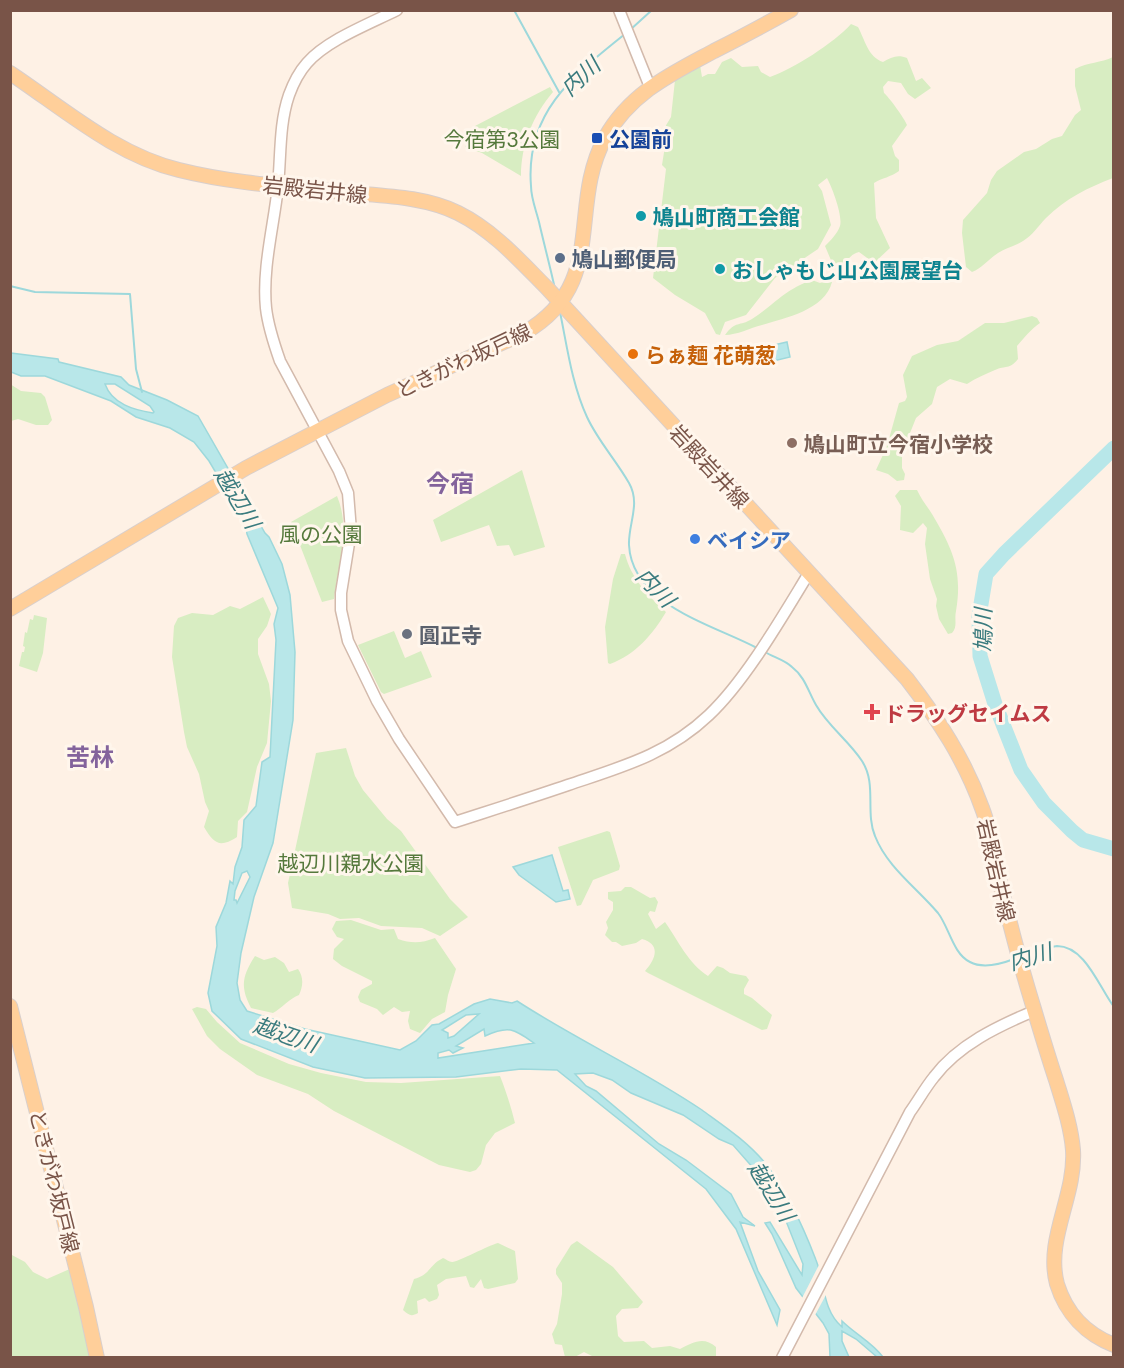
<svg xmlns="http://www.w3.org/2000/svg" width="1124" height="1368" font-family="Lato,'Noto Sans JP',sans-serif">
<style>
.green{fill:#d8edc2}
.water{fill:#b8e7e9;stroke:#9dd8db;stroke-width:1.5;fill-rule:evenodd}
.pier{fill:#fef1e5}
.lines{fill:none;stroke-linecap:round;stroke-linejoin:round}
.stream{stroke:#9dd8db;stroke-width:2}
.river{stroke:#b8e7e9;stroke-width:15}
.minor-casing{stroke:#d3baac;stroke-width:13}
.major-casing{stroke:#d9cfcc;stroke-width:16}
.minor{stroke:#fff;stroke-width:10}
.major{stroke:#ffcf9a;stroke-width:14}
.transit-dot{fill:#1a4fb4;stroke:#fff6ec;stroke-width:2}
.culture-dot{fill:#0f9aa8;stroke:#fff6ec;stroke-width:2}
.service-dot{fill:#5c6f8a;stroke:#fff6ec;stroke-width:2}
.food-dot{fill:#e8710a;stroke:#fff6ec;stroke-width:2}
.education-dot{fill:#8d6e63;stroke:#fff6ec;stroke-width:2}
.shop-dot{fill:#3f7fe0;stroke:#fff6ec;stroke-width:2}
.worship-dot{fill:#6b7280;stroke:#fff6ec;stroke-width:2}
.health-dot{fill:#e0444e;stroke:#fff6ec;stroke-width:2}
.labels{text-anchor:middle;dominant-baseline:central;stroke-width:6;stroke-linejoin:round;paint-order:stroke}
.park-label{font-size:21px;fill:#55793c;stroke:#fff6ec}
.transit-label{font-size:21px;font-weight:bold;fill:#164399;stroke:#fff6ec;text-anchor:start}
.street-label{font-size:21px;fill:#795448;stroke:#fff6ec}
.culture-label{font-size:21px;font-weight:bold;fill:#0d838f;stroke:#fff6ec;text-anchor:start}
.service-label{font-size:21px;font-weight:bold;fill:#4e5e75;stroke:#fff6ec;text-anchor:start}
.food-label{font-size:21px;font-weight:bold;fill:#c56008;stroke:#fff6ec;text-anchor:start}
.education-label{font-size:21px;font-weight:bold;fill:#785e54;stroke:#fff6ec;text-anchor:start}
.shop-label{font-size:21px;font-weight:bold;fill:#366cbe;stroke:#fff6ec;text-anchor:start}
.worship-label{font-size:21px;font-weight:bold;fill:#5b616d;stroke:#fff6ec;text-anchor:start}
.health-label{font-size:21px;font-weight:bold;fill:#be3a42;stroke:#fff6ec;text-anchor:start}
.water-label{font-size:22px;font-style:italic;fill:#3a7b7e;stroke:#fff6ec}
.quarter-label{font-size:24px;font-weight:bold;fill:#83639c;stroke:#fff6ec}
</style>
<rect width="100%" height="100%" fill="#fef1e5"/>
<g class="green">
<path d="M851,24L858,27C865,40 868,57 883,62C891,57 898,54 907,58L916,81L922,78L931,88L915,99L908,94L901,83L888,81L883,87L884,93C888,96 905,119 907,125L892,146L895,156L899,160V171C891,177 882,178 874,183L876,218L890,248L874,263L859,252C850,255 847,259 846,268L838,270L833,265L825,246C831,240 837,234 840,226C843,216 832,187 827,178L818,185L822,191L831,225L818,249L775,278L746,315L725,322L720,335L716,334L705,313L675,295L653,278L666,169L662,165L665,146V127L671,117L675,80L700,65L702,77L708,74H715L722,62L731,58L742,67L758,66L761,72L770,77C793,69 834,43 851,24Z"/>
<path d="M1113,57V178C1089,187 1065,199 1046,218C1038,226 1033,235 1023,241C1015,246 1006,248 998,253C989,259 982,268 972,272L966,267L962,233L963,220L987,193L991,180L997,171L1024,152L1036,149L1052,139L1062,136L1075,115L1081,110L1075,86V69C1088,62 1101,63 1113,57Z"/>
<path d="M550,87L553,92C533,115 521,145 521,176L482,153L465,147L475,126Z"/>
<path d="M812,280L820,283L828,280L832,282C825,310 785,318 762,325C750,328 737,335 725,335C736,320 739,327 752,319C775,304 784,290 812,280Z"/>
<path d="M1032,316L1037,318L1040,323C1032,328 1023,339 1017,346L1018,359C1009,370 1006,365 995,370C986,374 976,378 967,384L950,379L937,387L932,404L916,418L902,453V468L905,474L904,480L897,481L888,474L876,470L887,446L899,403L905,401L907,397L903,375L912,356L937,345L958,341L985,323H1004Z"/>
<polygon points="10,384 21,391 41,393 45,397 52,420 48,425 36,425 18,419 11,421"/>
<polygon points="522,470 545,547 514,556 509,545 497,546 489,525 441,542 433,520"/>
<path d="M900,490H917C921,499 927,506 932,514C952,548 963,570 956,611C954,620 958,626 952,633L948,634L939,619L936,606L937,599L930,579L925,544L927,528L923,523L913,533L900,530L901,506L895,496Z"/>
<path d="M337,496C351,529 338,565 334,599L322,602L291,522Z"/>
<path d="M621,554H625C631,578 648,596 666,612C653,634 635,655 610,664L608,663L605,627L613,579Z"/>
<path d="M263,597L271,614L267,626L258,639V654L269,684L271,701L267,743L257,767L247,812L238,821L237,837C220,848 214,844 204,827L209,811L205,802L199,774L187,747L184,732L172,657L174,626L178,618L192,613L213,615L230,606L240,609Z"/>
<polygon points="34,615 47,618 43,653 37,672 19,666 22,652 24,652 25,647 23,646 25,632 27,633 30,619 33,620"/>
<polygon points="394,631 405,658 421,651 432,677 384,694 381,692 358,645"/>
<polygon points="346,748 355,776 363,790 387,819 401,831 450,899 468,917 440,936 422,928 381,926 359,918 340,919 328,914 292,908 288,883 316,753"/>
<polygon points="607,831 610,832 620,866 619,870 593,880 581,905 577,906 558,847"/>
<path d="M625,887H631L650,898L655,897L658,902L655,912L650,911L648,914L656,929L665,922C679,942 688,963 708,976L717,966L723,968L730,973L746,976L749,980L744,989V994L752,998L772,1015L767,1029L762,1030L648,973L645,971C656,959 661,944 642,939L636,943L622,946L616,942H612L605,935L608,928L606,922L613,910V902L608,899V892L621,891Z"/>
<path d="M351,920L381,930L394,929L398,939C412,944 422,943 435,938L456,969L448,995L445,1012L432,1019L420,1033L410,1029L408,1021L410,1011L402,1012L394,1007L383,1015L377,1009L360,1002L358,997L361,990L372,984V981L342,966L333,959L334,949L344,939L337,937L332,929L336,921Z"/>
<path d="M255,956L264,960L275,957L284,963L289,972L298,969C304,978 303,986 299,995C290,998 282,1008 273,1013L251,1008C240,987 242,976 255,956Z"/>
<path d="M197,1007L206,1009L217,1022L240,1043L289,1064L321,1073L366,1082L401,1083L500,1076C506,1091 511,1107 515,1123L495,1133L486,1145L481,1164L476,1170L470,1172L439,1165L334,1111L308,1094L257,1075L220,1049L207,1036L192,1009Z"/>
<path d="M577,1241L613,1267L643,1302L638,1308L622,1309L616,1316L618,1336L624,1342L644,1341L652,1348L670,1346L680,1349C693,1342 704,1336 716,1347V1357L596,1358L584,1352L575,1357H565L562,1345L555,1344L552,1334L557,1324L562,1294V1283L556,1274V1269L571,1245Z"/>
<path d="M498,1243L515,1251L518,1279L515,1283L488,1289L484,1288L481,1279L474,1288L470,1287L466,1276L446,1279L437,1285L439,1295L437,1299L429,1302L425,1298L417,1301L418,1313C411,1317 409,1315 403,1310L414,1279C430,1275 429,1265 443,1258C446,1259 449,1262 452,1262C456,1263 489,1245 498,1243Z"/>
<polygon points="10,1254 25,1262 33,1272 47,1279 72,1268 93,1357 11,1357"/>
</g>
<g class="water">
<polygon points="787,342 790,357 761,364 757,349"/>
<path d="M11,353L58,359L59,362L121,377L129,385L167,400L198,416L265,533L269,537L282,564L290,595L295,652L293,720L273,843L254,897L241,953L237,983L240,1000L247,1011L305,1029L400,1050L416,1041L432,1025L439,1024L474,1004L490,999L512,1003L517,1001C577,1040 643,1070 702,1110C724,1126 748,1142 765,1163C787,1191 803,1226 816,1260C825,1282 822,1310 842,1327V1321C855,1334 872,1342 883,1357H877L856,1339L842,1331V1341L849,1357H830L829,1334L823,1323L796,1288L772,1234L765,1223L770,1222L802,1275L803,1264L786,1221L762,1178L733,1145L719,1139L683,1115L631,1093L612,1080L593,1073L575,1074L586,1086L596,1091L659,1144L686,1160L731,1194L743,1217L755,1226L740,1222L758,1271L780,1310L777,1325L736,1229L706,1189L557,1070L521,1069L456,1077L365,1078L313,1067L241,1039L212,1011L208,993L217,946L216,927L226,903L230,881L233,884L235,867L242,847L244,820L256,806L262,762L270,757L276,640L274,624L278,608L247,534L245,522L209,461L194,442L170,428L136,417L111,401L45,376H21L11,372ZM105,384H115L150,406L154,412L153,413C134,410 112,404 105,384ZM247,871L250,877L237,903L236,900H234L235,891L242,873ZM479,1014L454,1036L448,1038V1033L442,1030L466,1015ZM484,1029L485,1036C509,1025 514,1029 534,1043L438,1058V1053L449,1050L453,1053L463,1048L456,1046Z"/>
<polygon points="552,855 563,891 568,890 570,899 556,902 519,875 513,867"/>
</g>
<polygon class="pier" points="820,1263 827,1293 814,1317 801,1300"/>
<g class="lines">
<g class="stream">
<polyline points="514,10 559,92"/>
<polyline points="630,30 652,10"/>
<polyline points="10,286 35,292 130,294 136,369 142,392"/>
<path d="M555,289C550,266 544,244 539,222C536,210 531,198 531,186C525,112 574,75 625,34"/>
<path d="M560,312C567,346 572,385 587,417C598,441 616,460 629,483C641,504 628,524 629,545C632,605 714,625 757,648"/>
<path d="M765,652C773,657 785,660 792,667C805,677 808,691 816,705C828,726 849,741 862,761C877,784 865,812 875,836C887,867 917,888 938,913C949,927 953,954 970,962C983,969 1001,964 1014,959"/>
<path d="M1025,955C1035,952 1047,947 1057,946C1085,946 1099,987 1114,1007"/>
</g>
<polyline class="river" points="1114,448 1004,554 986,574 979,616 980,656 995,704 1021,770 1044,803 1072,831 1083,840 1114,849"/>
<defs>
<g id="minor">
<path d="M397,10C369,24 327,40 307,63C299,72 293,84 289,95C279,124 281,156 278,186C274,225 262,268 266,308C268,326 274,344 280,361L339,471L348,493L351,531L341,593V610L348,641L377,701L399,739L455,822C492,810 530,798 568,785C621,767 667,755 709,715C746,680 782,617 809,573"/>
<polyline points="619,10 650,87"/>
<path d="M782,1358L910,1112C918,1101 925,1088 934,1077C958,1045 998,1026 1034,1011"/>
</g>
<g id="major">
<path d="M10,73C64,109 116,155 179,170C235,184 294,187 351,193C386,196 426,197 458,213C494,231 520,261 548,289L907,679C938,719 965,760 982,808C991,831 994,855 999,879C1008,916 1017,952 1028,989C1037,1019 1046,1050 1056,1080C1063,1103 1071,1126 1073,1150C1076,1196 1045,1239 1057,1284C1066,1313 1086,1334 1114,1345"/>
<path d="M10,609L246,468L387,395L524,333C609,284 567,208 605,138C630,93 671,74 714,51C740,38 766,24 791,10"/>
<polyline points="10,1006 86,1307 97,1358"/>
</g>
</defs>
<use href="#minor" class="minor-casing"/>
<use href="#major" class="major-casing"/>
<use href="#minor" class="minor"/>
<use href="#major" class="major"/>
</g>
<rect class="transit-dot" x="591" y="132" width="12" height="12" rx="3"/>
<g class="culture-dot">
<circle cx="641" cy="216" r="6"/>
<circle cx="720" cy="269" r="6"/>
</g>
<circle class="service-dot" cx="560" cy="258" r="6"/>
<circle class="food-dot" cx="633" cy="354" r="6"/>
<circle class="education-dot" cx="792" cy="443" r="6"/>
<circle class="shop-dot" cx="695" cy="539" r="6"/>
<circle class="worship-dot" cx="407" cy="634" r="6"/>
<path class="health-dot" d="M869 703h6v6h6v6h-6v6h-6v-6h-6v-6h6z"/>
<g class="labels">
<g class="park-label">
<text x="502" y="138">今宿第3公園</text>
<text x="321" y="533">風の公園</text>
<text x="351" y="862">越辺川親水公園</text>
</g>
<g class="transit-label">
<text x="609" y="138">公園前</text>
</g>
<g class="street-label">
<text transform="translate(315 189) rotate(6)">岩殿岩井線</text>
<text transform="translate(463 360) rotate(-25)">ときがわ坂戸線</text>
<text transform="translate(710 466) rotate(47)">岩殿岩井線</text>
<text transform="translate(997 870) rotate(77)">岩殿岩井線</text>
<text transform="translate(55 1181) rotate(76)">ときがわ坂戸線</text>
</g>
<g class="culture-label">
<text x="653" y="216">鳩山町商工会館</text>
<text x="732" y="269">おしゃもじ山公園展望台</text>
</g>
<g class="service-label">
<text x="572" y="258">鳩山郵便局</text>
</g>
<g class="food-label">
<text x="645" y="354">らぁ麺 花萌葱</text>
</g>
<g class="education-label">
<text x="804" y="443">鳩山町立今宿小学校</text>
</g>
<g class="shop-label">
<text x="707" y="539">ベイシア</text>
</g>
<g class="worship-label">
<text x="419" y="634">圓正寺</text>
</g>
<g class="health-label">
<text x="884" y="712">ドラッグセイムス</text>
</g>
<g class="water-label">
<text transform="translate(580 76) rotate(-43)">内川</text>
<text transform="translate(238 498) rotate(59)">越辺川</text>
<text transform="translate(656 587) rotate(46)">内川</text>
<text transform="translate(982 630) rotate(-90)">鳩川</text>
<text transform="translate(1030 956) rotate(-16)">内川</text>
<text transform="translate(286 1034) rotate(19)">越辺川</text>
<text transform="translate(772 1191) rotate(58)">越辺川</text>
</g>
<g class="quarter-label">
<text x="450" y="482">今宿</text>
<text x="90" y="756">苦林</text>
</g>
</g>
<rect width="1124" height="1368" fill="none" stroke="#795448" stroke-width="24"/>
</svg>
